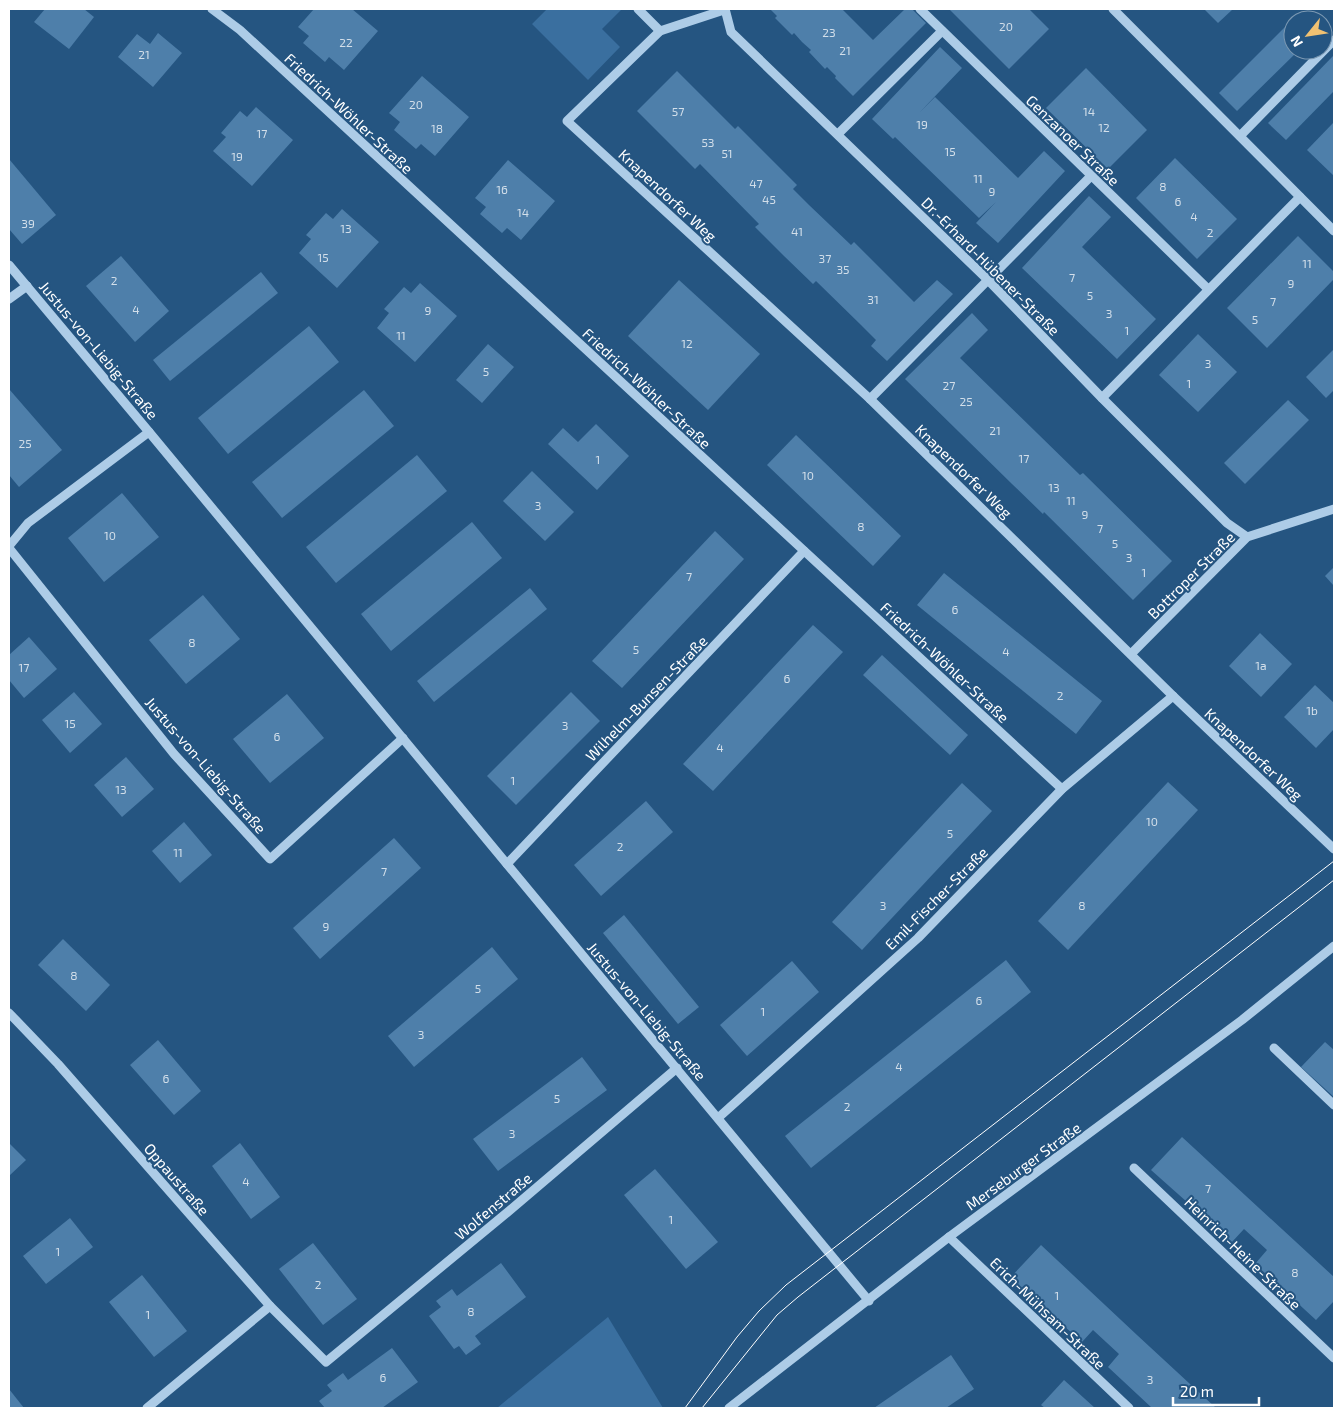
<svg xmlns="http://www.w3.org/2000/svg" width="1343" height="1417" font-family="'Exo 2',sans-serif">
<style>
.green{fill:#3a6f9f}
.building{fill:#4e7faa}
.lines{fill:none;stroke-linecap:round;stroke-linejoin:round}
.minor{stroke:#adcce7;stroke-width:9}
.tram{stroke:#fff;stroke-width:1}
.labels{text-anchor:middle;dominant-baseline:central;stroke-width:4;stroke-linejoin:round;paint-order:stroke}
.number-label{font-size:12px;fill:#d3dfea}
.street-label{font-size:15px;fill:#fff;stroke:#255581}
</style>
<rect width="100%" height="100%" fill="#255581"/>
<g class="green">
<polygon points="547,9 619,9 621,10 602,29 620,47 588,80 532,24"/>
<polygon points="608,1317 663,1408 497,1408"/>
</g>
<g class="building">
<polygon points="45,9 84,9 94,17 69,49 34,22"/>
<polygon points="314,9 352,9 378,31 344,70 329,57 325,62 303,43 309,36 298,27"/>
<polygon points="770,9 842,9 873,40 905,9 912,9 926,23 853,96 835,78 836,76 827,67 825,69 809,52 811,50 802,42 794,33 792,35 775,18 777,16"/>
<polygon points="949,9 1029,9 1049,29 1009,69"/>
<polygon points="1204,9 1233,9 1218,23"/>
<polygon points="1293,19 1293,50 1299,50 1237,111 1219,93"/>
<polygon points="158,33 182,53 153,87 118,57 137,34 150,44"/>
<polygon points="940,47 962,68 920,112 935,97 1018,178 1044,151 1065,171 998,243 976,223 996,202 979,218 895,137 893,139 872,119"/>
<polygon points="1334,55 1334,91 1286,140 1268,123"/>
<polygon points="1086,68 1147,130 1108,169 1046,108"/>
<polygon points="677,71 735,129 738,126 797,185 793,189 809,205 851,245 854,242 914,302 937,280 953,294 887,361 871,346 876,340 861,325 816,281 813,284 784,256 755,227 759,224 700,164 695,169 637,111"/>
<polygon points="422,76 469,117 435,156 421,144 416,149 394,130 400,122 389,113"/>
<polygon points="256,107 293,140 252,186 213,151 226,137 221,133 240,111 247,117"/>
<polygon points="1334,122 1334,176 1307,150"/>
<polygon points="1175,158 1237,219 1197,259 1136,198"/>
<polygon points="9,159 56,215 22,244 9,229"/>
<polygon points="508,160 555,201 521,240 507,228 502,233 480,214 486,207 475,198"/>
<polygon points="1089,196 1111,217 1082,247 1156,319 1117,359 1022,268"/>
<polygon points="342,209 379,242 337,288 299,253 311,239 306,235 326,213 333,219"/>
<polygon points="1298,236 1334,272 1334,279 1267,348 1227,308"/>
<polygon points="121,256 169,311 135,342 86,286"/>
<polygon points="261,272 278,293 170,381 153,360"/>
<polygon points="679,280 760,354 708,410 628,336"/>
<polygon points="420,283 457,316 415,362 377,328 389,313 384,309 404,287 411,293"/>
<polygon points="972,313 988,330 960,358 1080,475 1083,473 1172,561 1133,600 1044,512 1043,514 1012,484 905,379"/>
<polygon points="309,326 339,362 228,454 198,418"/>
<polygon points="1198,334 1237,372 1198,412 1159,375"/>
<polygon points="488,344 514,367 482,403 456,380"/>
<polygon points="1334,349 1334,390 1326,398 1306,377"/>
<polygon points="9,389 62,450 19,487 9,475"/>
<polygon points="364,390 394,426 282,518 252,482"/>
<polygon points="1288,400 1309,420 1245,484 1224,463"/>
<polygon points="596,424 629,456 597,490 548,444 563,428 578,442"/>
<polygon points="796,435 901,536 873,566 767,465"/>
<polygon points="417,455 447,491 336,583 306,547"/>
<polygon points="532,471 574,512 545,541 503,501"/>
<polygon points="122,493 159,537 104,582 68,538"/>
<polygon points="472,522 502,558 391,651 361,614"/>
<polygon points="715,531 744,559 622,688 592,661"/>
<polygon points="1334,567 1334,586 1325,576"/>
<polygon points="944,573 1102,701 1076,734 917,605"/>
<polygon points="530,588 547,609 434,702 417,681"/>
<polygon points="203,595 240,639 186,684 149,640"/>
<polygon points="813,625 843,652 713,791 683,764"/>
<polygon points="1260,633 1292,664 1261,697 1229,666"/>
<polygon points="29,637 57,669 24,698 9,680 9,655"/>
<polygon points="882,655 968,735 950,755 863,675"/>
<polygon points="1315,685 1334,703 1334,729 1316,748 1284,717"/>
<polygon points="74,692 102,724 70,753 42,720"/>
<polygon points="571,692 600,721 516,805 487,776"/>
<polygon points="287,694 324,738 270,783 233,739"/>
<polygon points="126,757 154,789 122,817 94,785"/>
<polygon points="1168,782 1198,810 1068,950 1038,921"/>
<polygon points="962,783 992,811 862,950 832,922"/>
<polygon points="646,801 673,832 601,896 574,865"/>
<polygon points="184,822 212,855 180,883 152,851"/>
<polygon points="394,838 421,868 320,959 293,928"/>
<polygon points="624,915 699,1007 678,1024 603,933"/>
<polygon points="63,939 110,985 86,1011 38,965"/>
<polygon points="492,947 518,979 414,1067 388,1036"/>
<polygon points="1006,960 1031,992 811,1168 785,1136"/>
<polygon points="792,961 819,992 747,1056 720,1025"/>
<polygon points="158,1040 201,1091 174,1115 130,1065"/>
<polygon points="1325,1042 1334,1050 1334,1097 1301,1067"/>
<polygon points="582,1057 607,1090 498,1171 473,1139"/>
<polygon points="1182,1137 1334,1277 1334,1301 1316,1320 1255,1264 1267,1250 1244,1229 1232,1242 1151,1170"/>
<polygon points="9,1143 26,1160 9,1176"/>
<polygon points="240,1143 280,1197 251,1219 212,1166"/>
<polygon points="655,1169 718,1242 686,1269 624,1195"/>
<polygon points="70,1218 93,1247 46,1284 23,1256"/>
<polygon points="313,1243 357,1299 323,1325 279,1269"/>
<polygon points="1041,1245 1137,1335 1216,1408 1152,1408 1108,1367 1119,1354 1093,1330 1082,1342 1010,1278"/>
<polygon points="501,1263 526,1297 475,1336 481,1344 466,1355 459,1346 454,1349 429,1316 441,1307 436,1301 452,1289 457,1296"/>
<polygon points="142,1275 187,1331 154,1357 109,1302"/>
<polygon points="392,1348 418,1382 382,1408 325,1408 319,1401 332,1391 327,1385 343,1373 348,1380"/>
<polygon points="951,1355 974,1389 946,1408 874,1408"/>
<polygon points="1064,1380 1095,1408 1045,1408 1041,1405"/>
<polygon points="9,1389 24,1408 9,1408"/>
</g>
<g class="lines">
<g class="minor">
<polyline points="212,9 240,30 1062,789"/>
<polyline points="638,9 660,31"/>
<polyline points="725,9 731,32 989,281 1102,398 1227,523 1247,537"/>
<polyline points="920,9 1208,289"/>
<polyline points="1113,9 1334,231"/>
<polyline points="724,10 660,31 567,121 870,399 1173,696 1334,849"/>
<polyline points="838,134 942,31"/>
<polyline points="1240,136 1334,40"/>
<polyline points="9,265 149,432 869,1301"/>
<polyline points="9,299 27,286"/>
<polyline points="1102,398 1300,197"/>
<polyline points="870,399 1091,176"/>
<polyline points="9,546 28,523 149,432"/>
<polyline points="9,548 174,754 270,859 403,738"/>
<polyline points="1131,654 1247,537 1334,509"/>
<polyline points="507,864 804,551"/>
<polyline points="9,1013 58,1064 270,1306 326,1362 509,1211 677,1068"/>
<polyline points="1274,1048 1334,1105"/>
<polyline points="718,1118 918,938 1062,789 1173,696"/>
<polyline points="1134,1168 1334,1358"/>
<polyline points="949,1237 1129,1408"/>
<polyline points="147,1408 270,1306"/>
<polyline points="729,1408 949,1237 1242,1020 1334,946"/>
</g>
<g class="tram">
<polyline points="685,1408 737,1337 759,1311 786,1285 1334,861"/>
<polyline points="702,1408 777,1315 798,1297 1334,880"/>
</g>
</g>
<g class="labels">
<g class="number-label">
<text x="1006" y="26">20</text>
<text x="829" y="32">23</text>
<text x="346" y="42">22</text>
<text x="845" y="50">21</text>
<text x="144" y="54">21</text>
<text x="416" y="104">20</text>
<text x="678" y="111">57</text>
<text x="1089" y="111">14</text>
<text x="922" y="124">19</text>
<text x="1104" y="127">12</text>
<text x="437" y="128">18</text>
<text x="262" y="133">17</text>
<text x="708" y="142">53</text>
<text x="950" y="151">15</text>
<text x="727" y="153">51</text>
<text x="237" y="156">19</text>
<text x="978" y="178">11</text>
<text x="756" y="183">47</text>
<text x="1163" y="186">8</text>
<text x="502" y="189">16</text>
<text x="992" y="191">9</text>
<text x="769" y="199">45</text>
<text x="1178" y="201">6</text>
<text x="523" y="212">14</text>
<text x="1194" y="216">4</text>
<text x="28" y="223">39</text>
<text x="346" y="228">13</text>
<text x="797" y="231">41</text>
<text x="1210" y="232">2</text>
<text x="323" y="257">15</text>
<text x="825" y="258">37</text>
<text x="1307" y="263">11</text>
<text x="843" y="269">35</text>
<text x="1072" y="277">7</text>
<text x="114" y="280">2</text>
<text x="1291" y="283">9</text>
<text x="1090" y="295">5</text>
<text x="873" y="299">31</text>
<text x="1273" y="301">7</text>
<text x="136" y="309">4</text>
<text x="428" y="310">9</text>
<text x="1109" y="313">3</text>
<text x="1255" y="319">5</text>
<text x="1127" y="330">1</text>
<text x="401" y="335">11</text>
<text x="687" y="343">12</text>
<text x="1208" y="363">3</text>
<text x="486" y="371">5</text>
<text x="1189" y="383">1</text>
<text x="949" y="385">27</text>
<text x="966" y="401">25</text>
<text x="995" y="430">21</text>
<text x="25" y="443">25</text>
<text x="1024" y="458">17</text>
<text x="598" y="459">1</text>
<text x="808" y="475">10</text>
<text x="1054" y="487">13</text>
<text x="1071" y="500">11</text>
<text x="538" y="505">3</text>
<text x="1085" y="514">9</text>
<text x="861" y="526">8</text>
<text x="1100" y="528">7</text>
<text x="110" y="535">10</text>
<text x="1115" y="543">5</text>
<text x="1129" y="557">3</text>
<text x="1144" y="572">1</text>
<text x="689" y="576">7</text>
<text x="955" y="609">6</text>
<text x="192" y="642">8</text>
<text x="636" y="649">5</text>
<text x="1006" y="651">4</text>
<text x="1261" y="665">1a</text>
<text x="24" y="667">17</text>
<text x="787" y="678">6</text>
<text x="1060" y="695">2</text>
<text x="1312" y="710">1b</text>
<text x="70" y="723">15</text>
<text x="565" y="725">3</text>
<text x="277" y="736">6</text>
<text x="720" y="747">4</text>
<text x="513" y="780">1</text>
<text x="121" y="789">13</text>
<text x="1152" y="821">10</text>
<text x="950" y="833">5</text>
<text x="620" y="846">2</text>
<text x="178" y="852">11</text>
<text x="384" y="871">7</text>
<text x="883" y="905">3</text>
<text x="1082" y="905">8</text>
<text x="326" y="926">9</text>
<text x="74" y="975">8</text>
<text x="478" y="988">5</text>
<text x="979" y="1000">6</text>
<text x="763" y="1011">1</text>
<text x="421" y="1034">3</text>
<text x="899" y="1066">4</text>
<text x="166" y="1078">6</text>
<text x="557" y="1098">5</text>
<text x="847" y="1106">2</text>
<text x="512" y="1133">3</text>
<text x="246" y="1181">4</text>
<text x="1208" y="1188">7</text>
<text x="671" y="1219">1</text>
<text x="58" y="1251">1</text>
<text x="1295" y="1272">8</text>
<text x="318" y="1284">2</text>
<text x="1057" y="1295">1</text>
<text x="471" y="1311">8</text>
<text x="148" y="1314">1</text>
<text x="383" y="1377">6</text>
<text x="1150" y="1379">3</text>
</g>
<g class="street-label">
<text transform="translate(349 113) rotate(43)">Friedrich-Wöhler-Straße</text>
<text transform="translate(1073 140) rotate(44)">Genzanoer Straße</text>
<text transform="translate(668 195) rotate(43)">Knapendorfer Weg</text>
<text transform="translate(991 266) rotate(45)">Dr.-Erhard-Hübener-Straße</text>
<text transform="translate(99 350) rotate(50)">Justus-von-Liebig-Straße</text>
<text transform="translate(647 388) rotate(43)">Friedrich-Wöhler-Straße</text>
<text transform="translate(964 471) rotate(44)">Knapendorfer Weg</text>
<text transform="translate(1191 575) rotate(-45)">Bottroper Straße</text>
<text transform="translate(945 662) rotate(43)">Friedrich-Wöhler-Straße</text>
<text transform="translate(646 698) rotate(-46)">Wilhelm-Bunsen-Straße</text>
<text transform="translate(1254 754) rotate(43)">Knapendorfer Weg</text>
<text transform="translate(206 765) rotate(49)">Justus-von-Liebig-Straße</text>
<text transform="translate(936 898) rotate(-45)">Emil-Fischer-Straße</text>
<text transform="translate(647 1011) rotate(50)">Justus-von-Liebig-Straße</text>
<text transform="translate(1023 1166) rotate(-36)">Merseburger Straße</text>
<text transform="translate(177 1179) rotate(49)">Oppaustraße</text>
<text transform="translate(493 1206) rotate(-40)">Wolfenstraße</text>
<text transform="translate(1243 1253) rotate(44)">Heinrich-Heine-Straße</text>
<text transform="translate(1048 1313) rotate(44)">Erich-Mühsam-Straße</text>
</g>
</g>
<rect width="1343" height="1417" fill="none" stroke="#ffffff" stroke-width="20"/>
<g transform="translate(1308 35) rotate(240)"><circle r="24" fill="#255581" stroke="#7c99b3"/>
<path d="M0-4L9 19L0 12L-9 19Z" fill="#f0c172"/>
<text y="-8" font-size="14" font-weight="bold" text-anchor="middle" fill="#ffffff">N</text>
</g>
<path d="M1173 1397v8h86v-8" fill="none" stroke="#ffffff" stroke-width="2.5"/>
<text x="1180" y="1397" font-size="15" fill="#ffffff" stroke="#255581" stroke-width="4" paint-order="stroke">20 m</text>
</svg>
